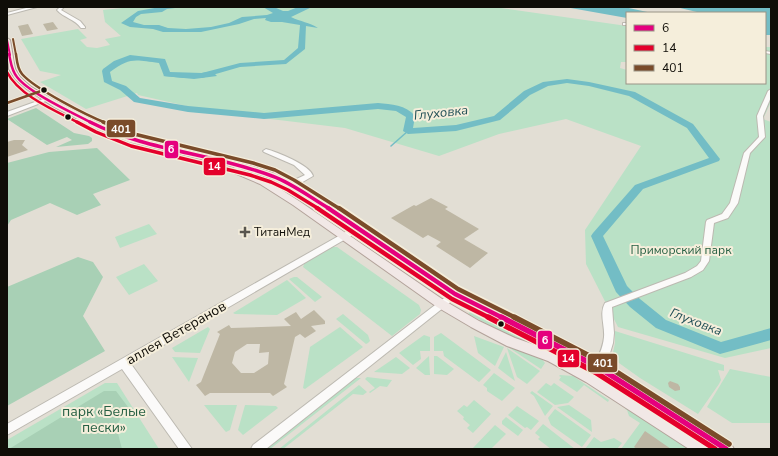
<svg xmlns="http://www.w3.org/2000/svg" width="778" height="456" font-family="'Nunito Sans',sans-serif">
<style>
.green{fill:#bae1c6}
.forest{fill:#a8d0b5}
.water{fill:#73bdc5}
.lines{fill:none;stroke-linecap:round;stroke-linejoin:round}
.stream{stroke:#73bdc5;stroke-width:1.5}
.river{fill:#73bdc5;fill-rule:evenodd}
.building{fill:#beb7a4;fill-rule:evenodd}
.minor-casing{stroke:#bcb9b1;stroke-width:2}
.major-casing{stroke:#b3a39b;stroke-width:2}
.minor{fill:#fbfaf9;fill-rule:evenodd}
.major{fill:#f1e8e6;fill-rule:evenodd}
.bus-1-far4-casing{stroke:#f5eedb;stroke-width:3.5}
.bus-1-far3-casing{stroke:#f5eedb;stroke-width:4.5}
.bus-1-far2-casing{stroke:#f5eedb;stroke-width:6}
.bus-1-far1-casing{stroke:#f5eedb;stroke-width:8}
.bus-1-casing{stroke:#f5eedb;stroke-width:8}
.bus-2-far3-casing{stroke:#f5eedb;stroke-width:4.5}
.bus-2-far2-casing{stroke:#f5eedb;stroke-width:6}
.bus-2-far1-casing{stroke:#f5eedb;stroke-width:8}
.bus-2-casing{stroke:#f5eedb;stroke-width:8}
.bus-3-far4-casing{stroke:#f5eedb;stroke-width:3.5}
.bus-3-far3-casing{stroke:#f5eedb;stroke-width:4.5}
.bus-3-far2-casing{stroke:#f5eedb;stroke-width:6}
.bus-3-far1-casing{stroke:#f5eedb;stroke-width:8}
.bus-3-casing{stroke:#f5eedb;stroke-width:8}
.bus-1-far4{stroke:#e5007d;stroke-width:2}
.bus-1-far3{stroke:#e5007d;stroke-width:2.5}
.bus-1-far2{stroke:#e5007d;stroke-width:3.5}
.bus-1-far1{stroke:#e5007d;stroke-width:4.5}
.bus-1{stroke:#e5007d;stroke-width:5.5}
.bus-2-far3{stroke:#e4002b;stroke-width:2.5}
.bus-2-far2{stroke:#e4002b;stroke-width:3.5}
.bus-2-far1{stroke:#e4002b;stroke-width:4.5}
.bus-2{stroke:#e4002b;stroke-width:5.5}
.bus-3-far4{stroke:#7a4b2a;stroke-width:2}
.bus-3-far3{stroke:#7a4b2a;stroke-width:2.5}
.bus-3-far2{stroke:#7a4b2a;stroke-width:3.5}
.bus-3-far1{stroke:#7a4b2a;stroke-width:4.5}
.bus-3{stroke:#7a4b2a;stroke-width:5.5}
.bus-dot{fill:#0f0d07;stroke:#f5eedb;stroke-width:1.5}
.poi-dot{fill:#59564f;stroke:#f5eedb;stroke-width:1.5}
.labels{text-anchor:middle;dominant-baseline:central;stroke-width:4;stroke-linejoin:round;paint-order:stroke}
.poi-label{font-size:12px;fill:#0f0d07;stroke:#f5eedb;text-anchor:start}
.park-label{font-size:12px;fill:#266043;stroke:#f5eedb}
.water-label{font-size:13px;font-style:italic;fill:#225057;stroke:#f5eedb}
.near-street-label{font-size:14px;fill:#0f0d07;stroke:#f5eedb}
.near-park-label{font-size:14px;fill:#266043;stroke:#f5eedb}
.line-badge{stroke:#f5eedb;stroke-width:1.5}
.badge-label{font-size:11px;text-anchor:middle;font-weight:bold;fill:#fff}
</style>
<rect width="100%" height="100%" fill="#e2ded4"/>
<g class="green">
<polygon points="132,7 494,7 627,26 627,62 621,62 620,68 627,70 627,83 765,83 765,47 771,47 771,102 763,119 771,122 771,348 725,358 618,327 586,264 585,230 641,146 566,119 499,134 439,156 345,128 213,112 138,95 137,93 86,109 40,82 61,75 40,71 21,39 78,29 87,38 80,40 87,47 97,48 110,45 105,39 121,36 105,22 103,10"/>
<polygon points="260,173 297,191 336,220 331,222 281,186 258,174"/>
<polygon points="149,224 157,234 120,248 115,237"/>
<polygon points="333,247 337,247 419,305 421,310 420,314 392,336 303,267 305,262"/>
<polygon points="144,264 158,281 129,295 116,277"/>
<polygon points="294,277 297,277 322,297 315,302 289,279"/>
<polygon points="287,280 306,298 277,315 235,314 233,313"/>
<polygon points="474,308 516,330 550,344 547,350 511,336 468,314"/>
<polygon points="343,314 368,335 370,341 368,343 366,344 336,319"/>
<polygon points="208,327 210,329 200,353 175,352 172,348"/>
<polygon points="340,327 363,347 305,389 303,388 310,347"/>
<polygon points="615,331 724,365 724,371 718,370 721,380 719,384 698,414 640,378 612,358 615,343"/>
<polygon points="441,333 491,370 479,382 444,356 443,351 434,351 434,337"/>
<polygon points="424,335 430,337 430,351 420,351 421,359 413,365 399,353"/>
<polygon points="474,336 504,347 495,366 478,353"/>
<path d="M508,347C522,348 537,351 545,363L541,369Z"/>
<polygon points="507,348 540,371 527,384 517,377"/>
<polygon points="506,352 515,381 498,368"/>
<polygon points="429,356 430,375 425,375 416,368"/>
<polygon points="434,356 437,356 454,369 447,375 434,374"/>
<polygon points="172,357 198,358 189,382"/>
<polygon points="396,357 410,368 402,374 374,372"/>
<polygon points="730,369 771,377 771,423 732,423 707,407"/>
<polygon points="494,373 515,388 502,401 487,391 487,388 483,385"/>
<polygon points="560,375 573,376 609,400 608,402 584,385 577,392 559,380 561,377 559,376"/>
<polygon points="367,377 392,380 387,387 380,386 370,393 369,392 375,388 365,379"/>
<polygon points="354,378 361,378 270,449 263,449"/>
<polygon points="105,383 117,383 159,449 7,449 7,440"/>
<polygon points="546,383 551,386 554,383 574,397 568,403 555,405 537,392"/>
<polygon points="359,385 367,392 363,395 353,394 283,449 279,449"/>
<polygon points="532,391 553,406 545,416 534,396 530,393"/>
<polygon points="474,400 491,414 473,433 467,428 470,425 463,419 464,417 457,411 464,405 467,407"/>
<polygon points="204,405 237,405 230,430 226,432 225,431"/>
<polygon points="245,405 276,406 278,408 243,435 238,430"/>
<polygon points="569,405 591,420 592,432 557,407"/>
<polygon points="628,405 698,449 621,449 640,423 629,416 627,410 625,409"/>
<polygon points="517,406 539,421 531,430 527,427 525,428 508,415"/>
<polygon points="555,409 591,435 582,447 551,425 548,418"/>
<polygon points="506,417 523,430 518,436 502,424 502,421"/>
<polygon points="543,424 575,449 551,449 538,439 540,437 535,433"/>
<polygon points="495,425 506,434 491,449 472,449"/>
<polygon points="594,437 601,442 614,438 622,443 617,449 585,449"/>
</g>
<g class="forest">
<polygon points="36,108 74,133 89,136 92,138 92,141 88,144 56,147 72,140 67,137 47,145 7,119"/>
<polygon points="97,148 130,180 93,194 101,205 77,215 50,203 11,220 7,226 7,163 49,152"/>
<polygon points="78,257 93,262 103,277 83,316 105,351 7,406 7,287"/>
<polygon points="104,391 116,391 128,407 116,426 122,449 9,449"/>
</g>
<g class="water">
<path d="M160,7H183L167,9L162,12L141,14L136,17L133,22L144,25H159L168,28L186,29L211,27L229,23L242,17L267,15L273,13L263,7H274L283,11H288L298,7H312L291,17C301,22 309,22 318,28L282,22H271L265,20L266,18L254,19L239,24L201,32H163L153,29L130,27L121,23L138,11Z"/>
<polygon points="565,7 624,7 652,13 627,13 627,18"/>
<polygon points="676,7 771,7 771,35 765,35 765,13 701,13"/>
<polygon points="221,70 214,73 217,76 194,79 163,76 171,74 188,75"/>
</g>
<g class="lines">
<polyline class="stream" points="391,146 408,131"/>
<path class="river" d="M303,23L306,25L305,49L286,64L240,67L202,78H184L164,76L159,63C135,60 130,57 110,72L112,81L126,86L140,98L188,106L264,113L378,103C391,104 406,105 415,116L413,128L456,125L494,116L524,91L543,82L567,79L589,82L635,92L693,124L720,159L719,161L643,189L603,236L627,286L640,299L666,320L721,342L771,328V340L720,354L656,328L630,307L616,292L591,236L593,233L635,185L709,158L687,128L629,96L589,86L567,83L548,86L530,95L500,120L456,131L408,134L403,131L406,117L396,111L378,109L264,119L188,112L134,102L120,90L104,82L102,71L103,69L114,61L130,55L165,59L170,72L202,73L240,63L284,60L298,48L300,25Z"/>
</g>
<g class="building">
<polygon points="53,22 58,29 47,31 43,24"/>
<polygon points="28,24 33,34 22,36 18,26"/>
<polygon points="14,140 25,140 22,145 28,150 7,157 7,142"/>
<polygon points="431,198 448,207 445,209 479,229 464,239 488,253 470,268 436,246 441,242 428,235 423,238 391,218 414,205 416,206"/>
<path d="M314,310L325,321V324L311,326L316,331L305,338L300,334L295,337L284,384L287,387L273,396L270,393H210L205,396L196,385L201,382L220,334L217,332L229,325L231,328L291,326L284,319L296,312L301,319ZM247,344H260L259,353L269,352L268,364L254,373H241L232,363L235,352Z"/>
<polygon points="670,381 678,384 680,387 680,390 675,391 669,387 668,383"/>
<polygon points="645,431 671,449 637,449 634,447"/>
</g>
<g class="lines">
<defs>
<g id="minor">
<polygon points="30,7 37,7 7,15 7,13"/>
<path d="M60,7H64L61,10L80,21L85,27V28H81C75,19 64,18 57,10Z"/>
<rect x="623" y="23" width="4" height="2"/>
<polygon points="765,51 771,52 771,54 765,53"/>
<path d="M771,89V97L763,116L765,137L750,153L738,203L728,218L714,223L709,261L703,270L691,277L612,307L614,333L613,343L610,353L602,370L598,371L594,370L593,367C598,357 603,349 604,337C605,326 599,313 605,303L685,273L697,266L701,261L706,222L707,220L722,214L730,203L744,153L759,137L757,116L768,91Z"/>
<polygon points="46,98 51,99 7,116 7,112"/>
<path d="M266,149C277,152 310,165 313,176L294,187H288L287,185L288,183L305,175L294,165L264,152L263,151Z"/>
<polygon points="358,225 361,226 362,228 361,230 131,364 192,449 179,449 122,369 7,435 7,424"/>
<polygon points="455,291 458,292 460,294 458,296 266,449 251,449 253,445 452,292"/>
</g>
<path id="major" d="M7,38L10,40L15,69L20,77L31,87L60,103L101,124L135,138L255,167L276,174L294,183L334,208L459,291L603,363L731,444L734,449H713L708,446L710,449H689L586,382L548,361L507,346L471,327L437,307L293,205L260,184L232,172L231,170L235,167L129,142L95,128L54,107L27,89L15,79L9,69ZM238,168L270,178L288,187L328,212L451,297L593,371L652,409L596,374L558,353L515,338L479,321L445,301L299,201L266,180Z"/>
</defs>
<use href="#minor" class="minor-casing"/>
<use href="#major" class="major-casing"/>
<use href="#minor" class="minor"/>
<use href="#major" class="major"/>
<defs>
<polyline id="bus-1-far4" points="7,40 10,55"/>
<path id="bus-1-far3" d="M9,54C11,62 11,70 17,77C29,93 73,113 92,123"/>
<path id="bus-1-far2" d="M90,122C147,151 212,153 272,176C292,183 311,198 330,209"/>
<polyline id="bus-1-far1" points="328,208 455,294 503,318"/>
<polyline id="bus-1" points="501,317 598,367 726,449"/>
<path id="bus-2-far3" d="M7,72C19,96 56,111 79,123"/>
<polyline id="bus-2-far2" points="77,122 96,132 131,146 250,175 271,182 288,190 319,209"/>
<polyline id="bus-2-far1" points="317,208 452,299 490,318"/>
<polyline id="bus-2" points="488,317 595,372 715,449"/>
<polyline id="bus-3-far4" points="13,39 16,55"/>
<g id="bus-3-far3">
<path d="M16,54C17,61 17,68 22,74C35,89 86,115 106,123"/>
<polyline points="7,103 41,91"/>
</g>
<polyline id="bus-3-far2" points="103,122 134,134 253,163 275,170 294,180 340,209"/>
<polyline id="bus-3-far1" points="339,208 458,289 516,318"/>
<polyline id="bus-3" points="514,317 601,362 729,444"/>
</defs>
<use href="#bus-1-far4" class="bus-1-far4-casing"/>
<use href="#bus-1-far3" class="bus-1-far3-casing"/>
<use href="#bus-1-far2" class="bus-1-far2-casing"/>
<use href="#bus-1-far1" class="bus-1-far1-casing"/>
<use href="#bus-1" class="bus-1-casing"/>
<use href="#bus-2-far3" class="bus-2-far3-casing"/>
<use href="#bus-2-far2" class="bus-2-far2-casing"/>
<use href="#bus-2-far1" class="bus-2-far1-casing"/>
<use href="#bus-2" class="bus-2-casing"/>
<use href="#bus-3-far4" class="bus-3-far4-casing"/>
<use href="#bus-3-far3" class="bus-3-far3-casing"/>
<use href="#bus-3-far2" class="bus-3-far2-casing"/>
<use href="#bus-3-far1" class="bus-3-far1-casing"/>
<use href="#bus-3" class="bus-3-casing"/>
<use href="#bus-1-far4" class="bus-1-far4"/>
<use href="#bus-1-far3" class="bus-1-far3"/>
<use href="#bus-1-far2" class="bus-1-far2"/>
<use href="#bus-1-far1" class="bus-1-far1"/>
<use href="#bus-1" class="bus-1"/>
<use href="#bus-2-far3" class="bus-2-far3"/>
<use href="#bus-2-far2" class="bus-2-far2"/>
<use href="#bus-2-far1" class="bus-2-far1"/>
<use href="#bus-2" class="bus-2"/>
<use href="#bus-3-far4" class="bus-3-far4"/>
<use href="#bus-3-far3" class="bus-3-far3"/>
<use href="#bus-3-far2" class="bus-3-far2"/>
<use href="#bus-3-far1" class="bus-3-far1"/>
<use href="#bus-3" class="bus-3"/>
</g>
<g class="bus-dot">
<circle cx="44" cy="90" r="3.5"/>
<circle cx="68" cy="117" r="3.5"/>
<circle cx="501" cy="324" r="3.5"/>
</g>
<path class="poi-dot" d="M243 226h4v4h4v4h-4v4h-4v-4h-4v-4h4z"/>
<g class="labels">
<g class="poi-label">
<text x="254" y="232">ТитанМед</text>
</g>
<g class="park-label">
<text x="681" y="250">Приморский парк</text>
</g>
<g class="water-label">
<text transform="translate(441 113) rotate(-6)">Глуховка</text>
<text transform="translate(696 322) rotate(21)">Глуховка</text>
</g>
<g class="near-street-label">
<text transform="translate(176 333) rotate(-30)">аллея Ветеранов</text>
</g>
<g class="near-park-label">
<text x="104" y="411">парк «Белые<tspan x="104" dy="16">пески»</tspan></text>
</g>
</g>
<g class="line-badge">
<rect x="106" y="119" width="30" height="19" rx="4" fill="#7a4b2a"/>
<rect x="164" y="140" width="15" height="19" rx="4" fill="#e5007d"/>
<rect x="203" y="157" width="23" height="19" rx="4" fill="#e4002b"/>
<rect x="537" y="330" width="16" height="20" rx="4" fill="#e5007d"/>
<rect x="557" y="349" width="23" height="19" rx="4" fill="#e4002b"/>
<rect x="587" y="353" width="31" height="20" rx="4" fill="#7a4b2a"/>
</g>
<g class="badge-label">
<text x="121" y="133">401</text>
<text x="171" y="153">6</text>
<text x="214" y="170">14</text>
<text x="545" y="344">6</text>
<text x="568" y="362">14</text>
<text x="603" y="367">401</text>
</g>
<rect width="778" height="456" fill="none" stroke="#0f0d07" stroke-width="16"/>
<rect x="626" y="12" width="140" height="72" fill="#f5eedb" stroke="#999486"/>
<rect x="634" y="25" width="20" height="6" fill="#e5007d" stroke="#999486"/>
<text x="662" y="32" font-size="12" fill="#0f0d07">6</text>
<rect x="634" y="45" width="20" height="6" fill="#e4002b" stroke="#999486"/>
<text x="662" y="52" font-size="12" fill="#0f0d07">14</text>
<rect x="634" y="65" width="20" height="6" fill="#7a4b2a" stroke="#999486"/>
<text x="662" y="72" font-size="12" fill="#0f0d07">401</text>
</svg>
